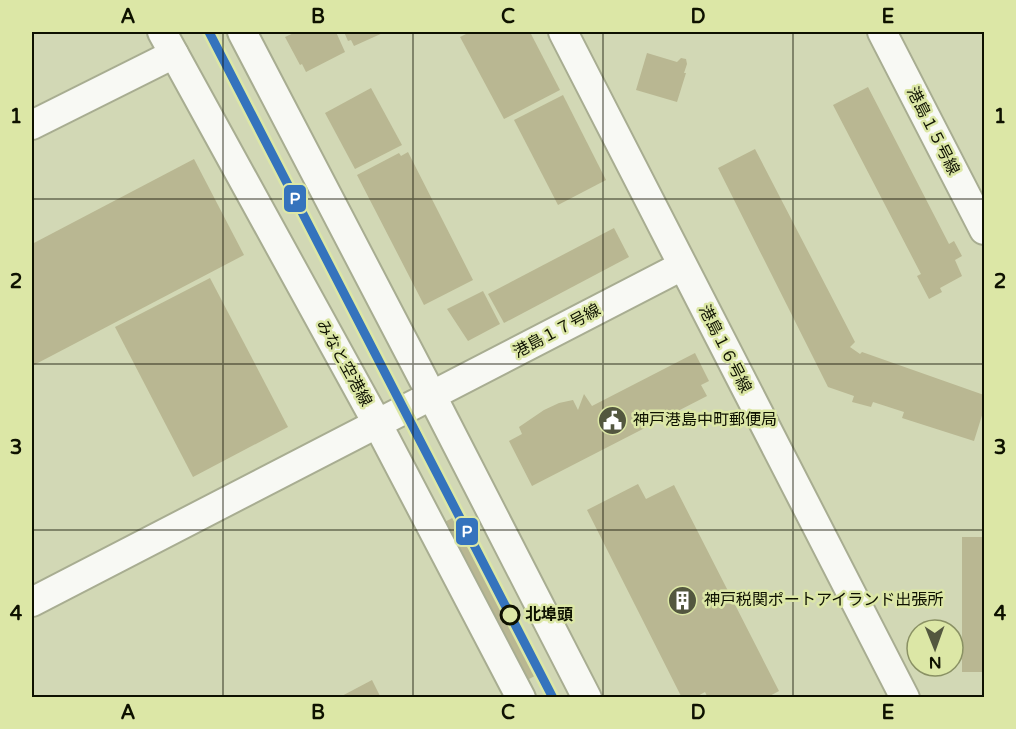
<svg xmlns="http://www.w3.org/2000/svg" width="1016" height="729" font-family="'Varela Round','Noto Sans JP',sans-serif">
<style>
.building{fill:#b9b792}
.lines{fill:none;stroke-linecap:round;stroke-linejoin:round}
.minor-casing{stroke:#a8ad91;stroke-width:32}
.minor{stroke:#f8f9f4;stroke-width:28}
.rail-1-casing{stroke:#dce7a6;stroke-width:14}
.rail-1{stroke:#3573bd;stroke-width:9}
.grid{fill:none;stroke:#0e1100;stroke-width:1.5;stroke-opacity:0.55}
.stop-dot{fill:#dce7a6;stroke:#0e1100;stroke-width:3}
.labels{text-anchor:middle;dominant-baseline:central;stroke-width:5;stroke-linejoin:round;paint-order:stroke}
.street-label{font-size:16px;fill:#0e1100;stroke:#dce7a6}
.poi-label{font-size:16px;fill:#0e1100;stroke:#dce7a6;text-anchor:start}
.stop-label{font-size:16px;font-weight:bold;fill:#0e1100;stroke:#dce7a6;text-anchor:start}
.line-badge{stroke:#dce7a6;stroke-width:2}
.badge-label{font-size:16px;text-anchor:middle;font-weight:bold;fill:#fff}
.neatline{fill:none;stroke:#0e1100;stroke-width:2}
.grid-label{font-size:20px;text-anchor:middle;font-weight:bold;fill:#0e1100}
</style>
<rect width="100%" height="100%" fill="#d2d8b5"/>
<g class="building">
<polygon points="296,32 336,32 345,52 306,72 302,64 300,65 285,37"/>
<polygon points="344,32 385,32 354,46 351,40 348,41"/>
<polygon points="470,32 530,32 560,90 504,119 460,37"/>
<polygon points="647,53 677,62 681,58 686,59 687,64 684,73 686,73 677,102 636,90"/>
<polygon points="868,87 949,244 954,241 962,256 955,260 962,276 940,288 942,292 929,299 917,276 921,274 833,105"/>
<polygon points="371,88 402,145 355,169 325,113"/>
<polygon points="563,95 606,180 558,205 514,120"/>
<polygon points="755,149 855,342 850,347 860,354 862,352 984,395 984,409 974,441 902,418 904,412 873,402 871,407 852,402 854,396 828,387 718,168"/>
<polygon points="408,152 473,280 424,305 357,175 399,153 401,156"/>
<polygon points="194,159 244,255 32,366 32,244"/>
<polygon points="614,228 629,257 504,323 488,294"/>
<polygon points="210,278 288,427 193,477 115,327"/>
<polygon points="483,291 500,324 468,341 447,309"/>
<polygon points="695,353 709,381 701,385 707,396 532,486 509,441 522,434 519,427 544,410 559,403 573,400 578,410 584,394 592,406"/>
<polygon points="638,484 646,499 674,485 779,691 766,698 708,698 705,692 694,698 682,698 587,510"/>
<polygon points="458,515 540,673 520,684 437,526"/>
<rect x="962" y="537" width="22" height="135"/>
<polygon points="372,680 381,698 338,698"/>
</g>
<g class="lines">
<defs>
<g id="minor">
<polyline points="162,32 377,423 521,698"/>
<polyline points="242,32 432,396 587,698"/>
<polyline points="563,32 905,698"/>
<polyline points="882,32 984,230"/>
<polyline points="32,125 174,54"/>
<polyline points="32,602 682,266"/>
</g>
</defs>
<use href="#minor" class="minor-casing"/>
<use href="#minor" class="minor"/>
<defs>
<polyline id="rail-1" points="209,32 553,698"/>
</defs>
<use href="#rail-1" class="rail-1-casing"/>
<use href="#rail-1" class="rail-1"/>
</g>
<path class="grid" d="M223,32V698M413,32V698M603,32V698M793,32V698M32,199H984M32,364H984M32,530H984"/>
<defs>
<symbol id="civic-disc" viewBox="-11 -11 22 22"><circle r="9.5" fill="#53573f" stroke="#dce7a6"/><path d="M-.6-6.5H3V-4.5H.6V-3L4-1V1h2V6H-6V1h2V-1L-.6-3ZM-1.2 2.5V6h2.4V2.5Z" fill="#fff"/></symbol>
<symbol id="building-disc" viewBox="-11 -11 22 22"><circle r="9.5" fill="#53573f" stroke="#dce7a6"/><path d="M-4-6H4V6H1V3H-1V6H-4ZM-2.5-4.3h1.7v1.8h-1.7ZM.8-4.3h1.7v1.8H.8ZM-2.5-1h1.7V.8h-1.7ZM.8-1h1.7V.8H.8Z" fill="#fff"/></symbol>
</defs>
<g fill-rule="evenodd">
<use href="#civic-disc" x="596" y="404" width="33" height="33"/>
<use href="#building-disc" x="666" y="584" width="33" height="33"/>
</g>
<circle class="stop-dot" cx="510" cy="615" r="9"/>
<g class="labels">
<g class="street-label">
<text transform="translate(933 131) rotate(63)">港島１５号線</text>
<text transform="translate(557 331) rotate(-28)">港島１７号線</text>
<text transform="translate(725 349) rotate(63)">港島１６号線</text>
<text transform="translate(344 363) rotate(61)">みなと空港線</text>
</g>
<g class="poi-label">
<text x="633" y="420">神戸港島中町郵便局</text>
<text x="704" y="600">神戸税関ポートアイランド出張所</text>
</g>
<g class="stop-label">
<text x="525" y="615">北埠頭</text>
</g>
</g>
<g class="line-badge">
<rect x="283" y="184" width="24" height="29" rx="6" fill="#3573bd"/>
<rect x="455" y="517" width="24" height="29" rx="6" fill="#3573bd"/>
</g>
<g class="badge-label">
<text x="295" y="204">P</text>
<text x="467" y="537">P</text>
</g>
<rect width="1016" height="729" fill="none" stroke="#dce7a6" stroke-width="66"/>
<g transform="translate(935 648) rotate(179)"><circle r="28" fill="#dce7a6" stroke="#8a9164" stroke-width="1.5"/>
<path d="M0-4.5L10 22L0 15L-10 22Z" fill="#53573f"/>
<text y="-9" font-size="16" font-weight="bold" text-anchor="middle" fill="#0e1100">N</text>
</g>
<rect x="33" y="33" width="950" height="663" class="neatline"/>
<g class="grid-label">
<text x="128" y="23">A</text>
<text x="318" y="23">B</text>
<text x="508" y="23">C</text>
<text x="698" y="23">D</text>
<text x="888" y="23">E</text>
<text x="16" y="123">1</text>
<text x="1000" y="123">1</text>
<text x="16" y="288">2</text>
<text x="1000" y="288">2</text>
<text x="16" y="454">3</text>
<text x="1000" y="454">3</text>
<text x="16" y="620">4</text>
<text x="1000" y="620">4</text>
<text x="128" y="719">A</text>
<text x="318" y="719">B</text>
<text x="508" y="719">C</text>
<text x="698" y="719">D</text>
<text x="888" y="719">E</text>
</g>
</svg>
